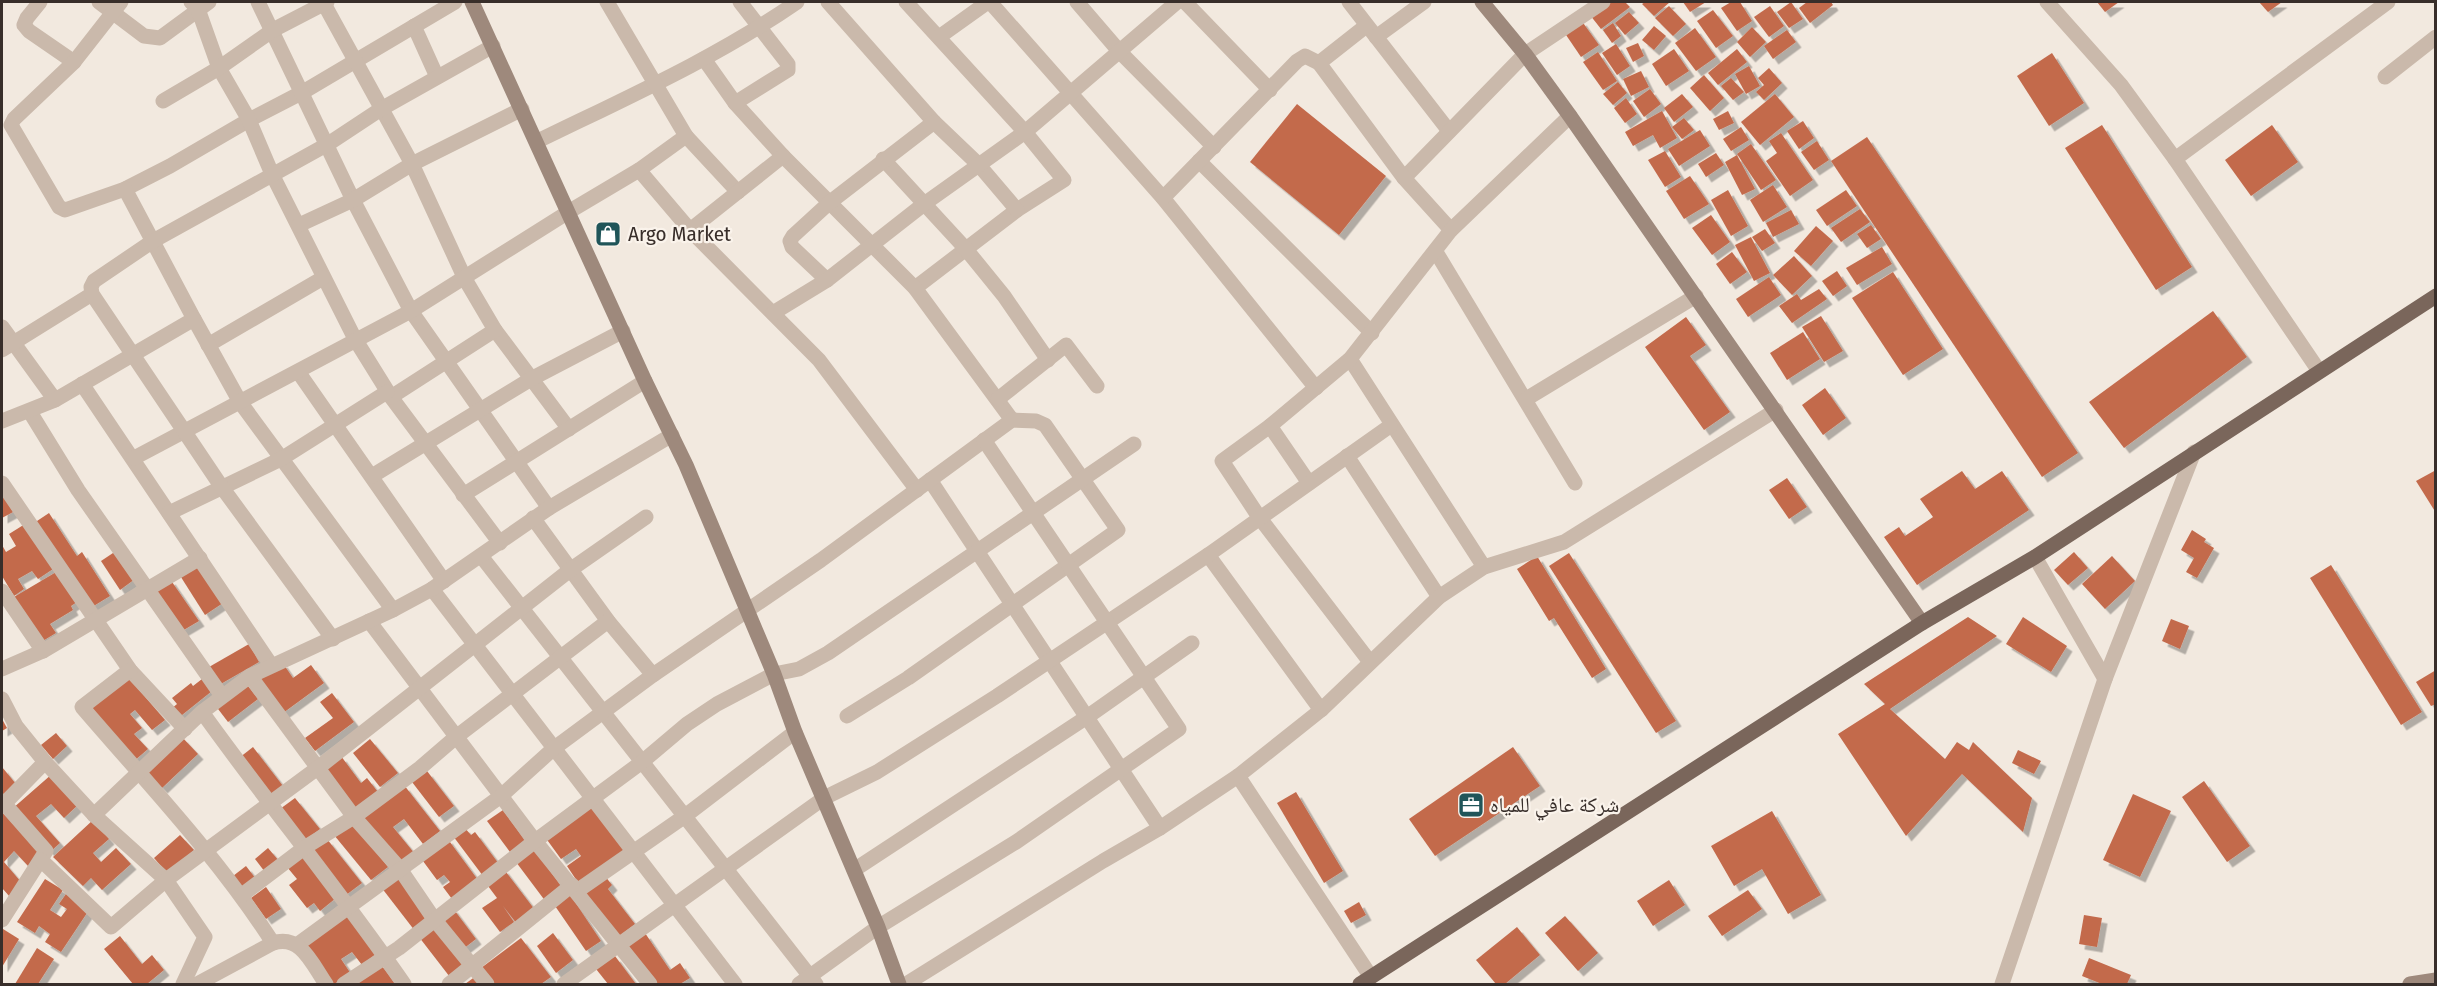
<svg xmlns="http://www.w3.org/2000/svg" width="2437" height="986" font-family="'Fira Sans Condensed','Noto Naskh Arabic',sans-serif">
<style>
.building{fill:#c36a4c;filter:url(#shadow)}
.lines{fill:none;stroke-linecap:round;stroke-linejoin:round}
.street{stroke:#cab9ab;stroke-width:15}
.secondary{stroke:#9e897c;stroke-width:15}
.primary{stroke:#7a665b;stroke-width:15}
.labels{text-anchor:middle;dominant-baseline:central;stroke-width:4.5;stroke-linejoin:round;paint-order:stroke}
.poi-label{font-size:21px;fill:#382e2a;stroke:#faf3eb;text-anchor:start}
</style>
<defs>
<filter id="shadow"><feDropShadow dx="5.5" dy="5.5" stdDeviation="0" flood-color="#0004"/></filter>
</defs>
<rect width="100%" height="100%" fill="#f2e9df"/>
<g class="building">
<polygon points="1607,2 1625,2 1630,7 1601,29 1590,15"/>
<polygon points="1645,2 1670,2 1654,16 1642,4"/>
<polygon points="1683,2 1706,2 1690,12"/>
<polygon points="1731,2 1740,2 1752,21 1737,31 1721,8"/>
<polygon points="1791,2 1803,19 1789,28 1777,12"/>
<polygon points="1807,2 1831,2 1833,5 1810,23 1799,8"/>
<polygon points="2097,2 2119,2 2105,12"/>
<polygon points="2259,2 2282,2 2268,12"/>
<polygon points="1669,6 1686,24 1673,36 1655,18"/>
<polygon points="1770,6 1784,26 1769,37 1754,17"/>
<polygon points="1713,10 1733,36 1716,48 1697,21"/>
<polygon points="1629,12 1639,23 1625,35 1615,23"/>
<polygon points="1581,20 1599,45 1581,57 1564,32"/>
<polygon points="1613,23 1621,36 1612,43 1603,30"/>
<polygon points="1654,26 1666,36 1654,50 1642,40"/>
<polygon points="1752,27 1766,42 1750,57 1737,42"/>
<polygon points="1695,28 1716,57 1696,71 1675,43"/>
<polygon points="1787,30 1796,42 1773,59 1764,46"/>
<polygon points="1638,43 1644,56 1633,62 1626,48"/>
<polygon points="1616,44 1630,66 1617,75 1602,53"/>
<polygon points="1674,49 1689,71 1666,86 1652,64"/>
<polygon points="1737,49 1747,62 1718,85 1708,73"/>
<polygon points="1598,52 1617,81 1603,90 1583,62"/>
<polygon points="2052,53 2084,103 2049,126 2017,76"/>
<polygon points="1749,66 1760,86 1746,94 1735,74"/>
<polygon points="1769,68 1782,83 1764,100 1756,92 1764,85 1758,78"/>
<polygon points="1641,71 1649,87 1631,96 1623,79"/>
<polygon points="1704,75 1724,98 1710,111 1690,88"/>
<polygon points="1731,78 1744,92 1733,100 1721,86"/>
<polygon points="1618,82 1627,93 1613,105 1603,94"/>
<polygon points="1650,89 1661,104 1644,117 1633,101"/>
<polygon points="1682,94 1693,107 1674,122 1664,108"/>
<polygon points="1775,94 1794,117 1760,145 1741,122"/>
<polygon points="1626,98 1637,114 1625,123 1614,108"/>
<polygon points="1297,104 1386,176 1339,235 1250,162"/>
<polygon points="1662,111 1677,138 1660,148 1653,135 1633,146 1625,132"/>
<polygon points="1728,111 1734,123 1719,130 1713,119"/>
<polygon points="1684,118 1694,130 1682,139 1672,127"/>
<polygon points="1803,121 1814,138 1799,149 1787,131"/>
<polygon points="2102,125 2192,267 2156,290 2065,148"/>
<polygon points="2272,125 2298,162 2251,196 2225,160"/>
<polygon points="1741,127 1749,140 1731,151 1723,139"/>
<polygon points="1700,130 1710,146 1679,166 1668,149"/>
<polygon points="1781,133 1813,180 1790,196 1766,161 1777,153 1769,141"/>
<polygon points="1867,137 2078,453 2042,477 1831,161"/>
<polygon points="1817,141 1829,160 1814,170 1801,152"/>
<polygon points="1751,144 1776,180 1761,190 1737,154"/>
<polygon points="1665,151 1681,177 1665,187 1648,160"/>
<polygon points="1716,153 1724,165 1706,177 1698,164"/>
<polygon points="1737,155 1755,189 1742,195 1725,162"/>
<polygon points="1690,176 1709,204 1684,219 1666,191"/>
<polygon points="1773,185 1787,207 1763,222 1750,200"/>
<polygon points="1728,190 1748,226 1731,236 1711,200"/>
<polygon points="1846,190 1857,206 1827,226 1816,210"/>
<polygon points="1860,209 1870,222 1841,242 1831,228"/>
<polygon points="1791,210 1799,224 1773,237 1766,223"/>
<polygon points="1711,215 1730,242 1712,255 1692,228"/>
<polygon points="1871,225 1881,239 1867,248 1857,234"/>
<polygon points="1816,226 1833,241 1811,266 1794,251"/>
<polygon points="1765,229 1775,243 1762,251 1752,237"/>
<polygon points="1751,237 1770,273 1754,281 1735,245"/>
<polygon points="1882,247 1892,264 1857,285 1846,268"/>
<polygon points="1732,252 1747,272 1730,284 1716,264"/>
<polygon points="1794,256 1812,276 1792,295 1773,275"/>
<polygon points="1837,271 1847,286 1833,296 1822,281"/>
<polygon points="1893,272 1943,349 1903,375 1852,298"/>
<polygon points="1769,277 1781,295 1748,317 1736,299"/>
<polygon points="1819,289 1827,299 1792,323 1779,306 1797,294 1801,300"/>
<polygon points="2213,311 2247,357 2124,448 2089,402"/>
<polygon points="1821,316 1843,351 1824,362 1802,327"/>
<polygon points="1686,317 1706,345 1690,356 1730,412 1704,430 1645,347"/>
<polygon points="1803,332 1820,359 1787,380 1770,353"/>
<polygon points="1825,388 1846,418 1823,435 1802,405"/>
<polygon points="2436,470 2436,513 2416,481"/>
<polygon points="1962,471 1975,489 2002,471 2029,510 1917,585 1884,537 1899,527 1905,536 1933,517 1920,499"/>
<polygon points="1787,478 1807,507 1789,519 1769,490"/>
<polygon points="2,493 13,512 2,518"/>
<polygon points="49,513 77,556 82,552 110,596 92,607 34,523"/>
<polygon points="25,524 53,569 38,579 32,571 18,579 24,589 14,596 2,576 2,545 6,552 16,546 9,534"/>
<polygon points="2192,530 2206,539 2204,542 2214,548 2197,578 2186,572 2194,558 2181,550"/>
<polygon points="116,551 135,579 120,590 101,561"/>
<polygon points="2074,552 2088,568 2068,585 2054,570"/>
<polygon points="1569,553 1676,721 1656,733 1549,566"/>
<polygon points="1537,556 1606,669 1592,678 1554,618 1549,621 1517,569"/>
<polygon points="2112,556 2135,581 2105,609 2082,584"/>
<polygon points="197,562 223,603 205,615 179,574"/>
<polygon points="2331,565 2422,712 2401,725 2310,578"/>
<polygon points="58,571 77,602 71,606 73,610 50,624 56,633 41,642 14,597"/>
<polygon points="170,579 199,621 182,631 154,590"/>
<polygon points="1968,617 1997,636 1890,709 1945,759 1957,742 1969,750 1973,742 2032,798 2023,832 1962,774 1906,836 1838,734 1885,704 1864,684"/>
<polygon points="2023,617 2067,646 2051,672 2006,644"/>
<polygon points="2171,619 2189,626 2180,649 2162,641"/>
<polygon points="249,644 259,662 219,685 209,667"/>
<polygon points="282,662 293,678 311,665 324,683 283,713 258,679"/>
<polygon points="2436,670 2436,704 2431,706 2416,682"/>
<polygon points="126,675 165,720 152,730 135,710 130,714 142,728 134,734 148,749 134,761 88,707"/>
<polygon points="202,679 212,691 177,719 170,710 177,704 172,698 191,683 193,686"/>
<polygon points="245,682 258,699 228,722 215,705"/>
<polygon points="332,693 354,722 315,751 305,738 333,718 320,702"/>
<polygon points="2,719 7,728 2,731"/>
<polygon points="56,733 67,746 53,759 41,745"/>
<polygon points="182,737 198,754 162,788 146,771"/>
<polygon points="370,739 398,773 380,787 353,753"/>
<polygon points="253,747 283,786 269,797 239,758"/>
<polygon points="1513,747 1540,786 1435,856 1409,819"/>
<polygon points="2018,750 2041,761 2034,774 2012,763"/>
<polygon points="341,756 361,783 367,778 378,792 356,809 324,769"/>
<polygon points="2,767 16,784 2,796"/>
<polygon points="427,771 454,806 439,817 412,782"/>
<polygon points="52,774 79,804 64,818 51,804 36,816 60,843 50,852 12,809"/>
<polygon points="2204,781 2250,846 2227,862 2182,797"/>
<polygon points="404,785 440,831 423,844 404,819 393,827 415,854 401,865 363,818"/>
<polygon points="1296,792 1343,871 1324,883 1277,803"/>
<polygon points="2133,794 2171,811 2140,877 2103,860"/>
<polygon points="295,798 320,829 304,841 280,809"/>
<polygon points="592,802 626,849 579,884 567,866 581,856 576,849 561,859 545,837"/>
<polygon points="503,810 525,841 510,852 487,821"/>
<polygon points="1772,811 1821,895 1788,914 1762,869 1734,886 1711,846"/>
<polygon points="2,812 41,854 29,867 14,851 4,862 21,882 10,897 2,888"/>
<polygon points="93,820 109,839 93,853 101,862 116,848 131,864 102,890 91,878 83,886 53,857"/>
<polygon points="351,821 388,867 371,880 334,835"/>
<polygon points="464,827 471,835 475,832 499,864 483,876 453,836"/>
<polygon points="180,835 194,850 167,873 154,858"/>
<polygon points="447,838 478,880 452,899 443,887 450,882 444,875 437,880 420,857"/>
<polygon points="327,839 362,883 346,895 311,851"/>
<polygon points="268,848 279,861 265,872 255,859"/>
<polygon points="534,849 563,889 546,902 516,862"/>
<polygon points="303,855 336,898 320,911 314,903 307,908 289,885 297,879 287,867"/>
<polygon points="246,866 256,879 243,889 233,876"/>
<polygon points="503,868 535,910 517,924 503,906 514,922 500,932 482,908 497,898 485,882"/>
<polygon points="397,875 431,918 415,931 381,887"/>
<polygon points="605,876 612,885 608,889 635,924 618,937 584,892"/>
<polygon points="45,879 63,890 50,910 61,917 67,909 59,904 66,894 89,910 61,952 45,942 50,934 39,926 35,933 17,922"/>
<polygon points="1669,880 1685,905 1653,926 1637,901"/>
<polygon points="266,887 281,909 266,919 251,898"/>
<polygon points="1748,890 1762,909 1722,936 1708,916"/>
<polygon points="569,893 601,941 586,951 553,903"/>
<polygon points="1359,902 1366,915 1351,923 1344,911"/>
<polygon points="452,907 476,939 463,949 439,917"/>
<polygon points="348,915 377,953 362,965 352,952 341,959 351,974 334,984 305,946"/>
<polygon points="2084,915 2102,918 2097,947 2079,944"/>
<polygon points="1565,916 1598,953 1578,971 1545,933"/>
<polygon points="436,925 469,968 453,981 419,937"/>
<polygon points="1517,927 1540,955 1505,984 1496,984 1476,960"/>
<polygon points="3,929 19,939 2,967 2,931"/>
<polygon points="553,933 573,960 556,973 537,946"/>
<polygon points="645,933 670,970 680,963 690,978 680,984 653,984 626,946"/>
<polygon points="120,936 142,964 152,955 164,970 147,984 133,984 104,949"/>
<polygon points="521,938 551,977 541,984 494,984 481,968"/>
<polygon points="37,948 54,959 38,984 15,984"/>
<polygon points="615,956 636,984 608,984 596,969"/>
<polygon points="2089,958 2131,975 2127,984 2102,984 2082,976"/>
<polygon points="379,962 395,984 349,984"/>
<polygon points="476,976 482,984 465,984"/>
</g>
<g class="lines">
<g class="street">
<polyline points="40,2 27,18 24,25 29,31 74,62"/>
<polyline points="99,2 144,36 160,38 209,2"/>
<polyline points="121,2 74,62 14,119 11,125 59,207 65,210 125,189 170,166 249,120 303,92 455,2"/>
<polyline points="191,2 198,9 219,68 249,120 272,174 355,339 391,397 500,543"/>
<polyline points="258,2 353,200 411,311 549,508"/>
<polyline points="323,2 412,164 465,279 495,330 569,429"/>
<polyline points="828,2 934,122"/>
<polyline points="906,2 1025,132 1064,180 1017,210 915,288"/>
<polyline points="990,2 1163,198 1316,388"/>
<polyline points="1077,2 1119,51 1214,147"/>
<polyline points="1185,2 1270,90"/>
<polyline points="1349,2 1449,131"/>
<polyline points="2047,2 2121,85 2175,159 2319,371"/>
<polyline points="414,26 437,77"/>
<polyline points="939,37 988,2"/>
<polyline points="1376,37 1424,2"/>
<polyline points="704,59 735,103 783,156 915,288 1012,420"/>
<polyline points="1319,63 1366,26"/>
<polyline points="2385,77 2436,37"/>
<polyline points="163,101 219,68 273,30 327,2"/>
<polyline points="735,103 788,70 788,64 740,2"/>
<polyline points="686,136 738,192"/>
<path d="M538,141C626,98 716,58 797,2"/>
<polyline points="783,156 690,230 819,360 917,490"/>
<polyline points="883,159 965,248 1004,296 1048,360"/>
<polyline points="2175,159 2388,2"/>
<polyline points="1199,161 1372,333"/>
<polyline points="639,170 690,230"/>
<polyline points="1404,178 1525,54 1603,2"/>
<polyline points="125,189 194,319"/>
<polyline points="1163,198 1297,61 1305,56 1319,63 1404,178 1451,230"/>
<polyline points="299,225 353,200 412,164 522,109"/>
<polyline points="1436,252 1575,483"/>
<polyline points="827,280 792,247 790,241 793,236 829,203 934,122 978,164 1017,210"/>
<polyline points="773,313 827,280 924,204 1025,132 1177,2"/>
<polyline points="2,327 55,400"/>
<polyline points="208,345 323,278"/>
<polyline points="2,350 92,294"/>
<polyline points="1350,359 1484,567"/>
<polyline points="299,373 444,581"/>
<polyline points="82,384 271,665"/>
<polyline points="391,397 495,330"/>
<polyline points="998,399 1066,345 1097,386"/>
<polyline points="1526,399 1696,296"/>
<polyline points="30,412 78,490 222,696"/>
<polyline points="2,421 55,400 194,319 240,402 393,610"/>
<polyline points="1270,426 1222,461 1259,517 1370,662"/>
<polyline points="1347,456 1439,597"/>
<polyline points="134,458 411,311 570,211 639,170 686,136 607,2"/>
<polyline points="372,476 531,379 623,331"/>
<polyline points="930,480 1160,828"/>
<polyline points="2,483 130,670 185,729"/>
<polyline points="1309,483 1270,426 1350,359 1451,230 1570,116"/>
<polyline points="463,495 645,381"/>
<polyline points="169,513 281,459 387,392"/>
<polyline points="533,518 608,621 653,675"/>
<polyline points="1208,555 1321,710"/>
<polyline points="481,556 816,984"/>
<polyline points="2035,557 2105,679"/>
<polyline points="432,589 735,984"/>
<polyline points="2,591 43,651"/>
<polyline points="369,621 535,841 650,984"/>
<polyline points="333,639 221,486 92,294 91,287 94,281 153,241 328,144 381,109 493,46"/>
<polyline points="2,669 43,651 200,558"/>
<path d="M130,670L82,707C148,784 218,857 273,943"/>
<polyline points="250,676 354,817 400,869 434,919 487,984"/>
<polyline points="2,699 16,726 45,762 94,815 166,880 205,937 183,984"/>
<path d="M202,712C268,804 340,891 404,984"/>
<polyline points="1238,776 1371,977"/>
<polyline points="2,801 46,851 2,920"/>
<polyline points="2,806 45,762"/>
<polyline points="94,815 202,712 250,676 393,610 432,589 549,508 672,435"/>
<polyline points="41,860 111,927 166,880 319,767 570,570 646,517"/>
<polyline points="854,870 1087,717 1192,643"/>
<polyline points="577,891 685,816 795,732"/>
<polyline points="242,895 304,848 354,817 420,768 456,737 608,621"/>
<polyline points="298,944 501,796 553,749 653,675 821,560 1012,420 1036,421 1045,425 1118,530 908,678 847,716"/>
<path d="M197,984L273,943C301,934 312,964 326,984"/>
<polyline points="344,984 399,948 535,841 642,762 687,724 717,704 774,674 799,669 828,653 1134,444"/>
<polyline points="449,984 572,885"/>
<polyline points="564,984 824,798 877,772 997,696 1208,555 1390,426"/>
<polyline points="799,984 878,927 1016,842 1179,729 984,440"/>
<polyline points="906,984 1103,861 1160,828 1238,776 1321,710 1439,597 1484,567 1564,542 1776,410"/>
<polyline points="2002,984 2105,679 2194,452"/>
</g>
<g class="secondary">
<polyline points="472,2 645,381 686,465 774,674 795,732 878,927 899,984"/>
<polyline points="1482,2 1525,54 1570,116 1922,623"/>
<polyline points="2410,984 2436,980"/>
</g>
<polyline class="primary" points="1360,984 1922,623 2035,557 2436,296"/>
</g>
<defs>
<symbol id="shop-square" viewBox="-11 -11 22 22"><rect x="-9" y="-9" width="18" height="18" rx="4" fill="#205559" stroke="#faf3eb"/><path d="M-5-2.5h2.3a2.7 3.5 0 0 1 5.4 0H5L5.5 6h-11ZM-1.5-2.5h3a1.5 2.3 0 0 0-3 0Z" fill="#fff"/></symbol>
<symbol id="office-square" viewBox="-11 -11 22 22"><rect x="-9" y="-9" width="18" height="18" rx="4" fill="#205559" stroke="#faf3eb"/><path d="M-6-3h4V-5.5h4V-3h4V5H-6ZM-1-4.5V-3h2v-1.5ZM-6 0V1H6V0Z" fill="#fff"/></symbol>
</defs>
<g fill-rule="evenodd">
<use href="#shop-square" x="593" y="219" width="30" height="30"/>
<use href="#office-square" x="1456" y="790" width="30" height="30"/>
</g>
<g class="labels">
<g class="poi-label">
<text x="628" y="234">Argo Market</text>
<text x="1490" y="805">شركة عافي للمياه</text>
</g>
</g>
<rect width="2437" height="986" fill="none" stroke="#382e2a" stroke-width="6"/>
</svg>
